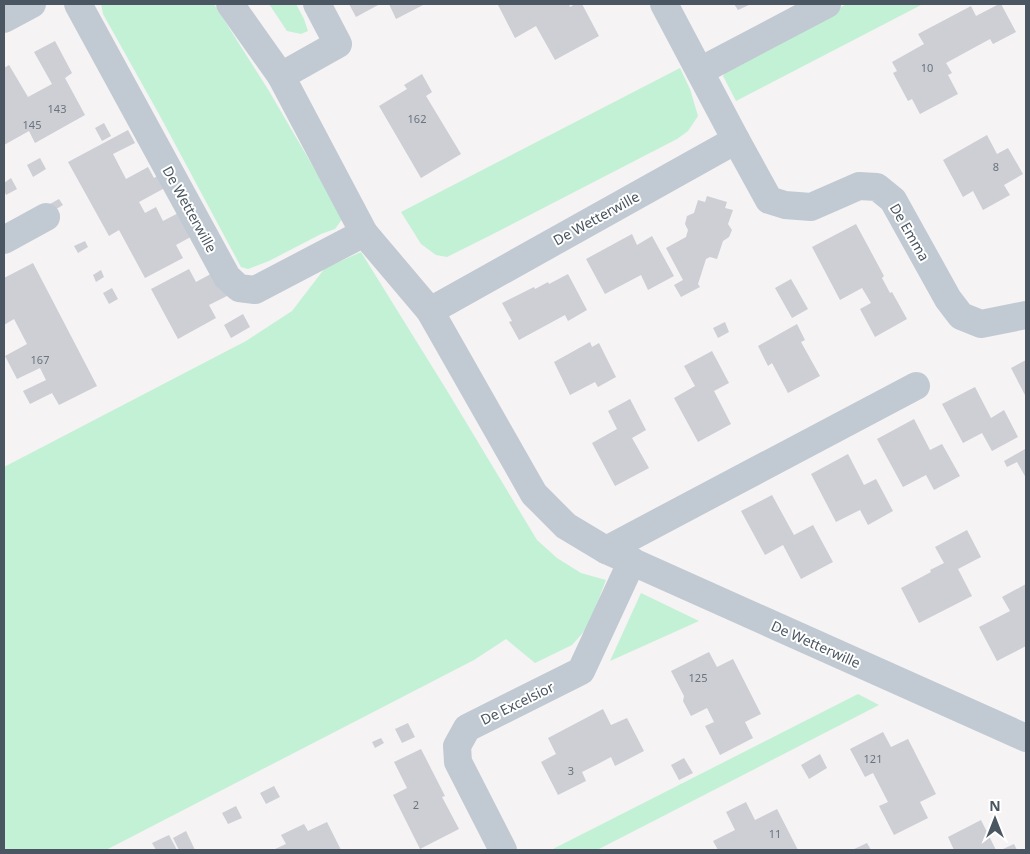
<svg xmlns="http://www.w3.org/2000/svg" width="1030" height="854" font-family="'Noto Sans',sans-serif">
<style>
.green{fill:#c3f1d5}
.building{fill:#cdcfd5}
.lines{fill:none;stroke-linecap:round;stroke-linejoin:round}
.minor{stroke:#c1cad2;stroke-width:28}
.labels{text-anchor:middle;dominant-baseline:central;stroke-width:4;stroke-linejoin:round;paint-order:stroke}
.number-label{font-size:11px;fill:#6b747e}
.street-label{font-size:14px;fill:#4a5661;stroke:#fff}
</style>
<rect width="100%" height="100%" fill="#f5f3f3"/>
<g class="green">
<polygon points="101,4 214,4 269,91 343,218 335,229 321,234 269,261 248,269 241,267 160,116 103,14"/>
<polygon points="269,4 296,4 304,19 308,31 301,34 287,31"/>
<polygon points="847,4 923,4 736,101 723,76 729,65 744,56"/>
<polygon points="680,68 690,89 698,116 688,131 677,139 491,235 447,257 436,255 421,244 401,212"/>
<polygon points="361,252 446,389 537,540 557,558 581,573 606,580 588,627 572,645 535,663 506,639 474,660 106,850 4,850 4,467 246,341 292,311 325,268"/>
<polygon points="641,593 699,621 610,661"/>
<polygon points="858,694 879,705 597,850 551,850"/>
</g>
<g class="building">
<polygon points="349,4 380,4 356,17"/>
<polygon points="389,4 425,4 396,19"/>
<polygon points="501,4 569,4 570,7 575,4 582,4 599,36 555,60 536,26 515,38 498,5"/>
<polygon points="734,4 751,4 738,10"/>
<polygon points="999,4 1001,4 1016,32 993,44 990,39 946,63 952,73 948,75 958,94 920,114 912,99 908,101 893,73 897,71 892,62 924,44 918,34 971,6 976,16"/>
<polygon points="55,41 72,73 65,78 85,115 35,143 29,131 4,145 4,68 9,65 28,97 52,84 34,52"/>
<polygon points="422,74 432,92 426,96 461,154 421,178 379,106 407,89 404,85"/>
<polygon points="104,123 111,136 102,141 95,128"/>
<polygon points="128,130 135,143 113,154 126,179 148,167 154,178 167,171 174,183 139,202 145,213 156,207 163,221 186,209 198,233 176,245 183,258 145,278 119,230 109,236 68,162"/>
<polygon points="987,135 997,154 1008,148 1023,174 1004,185 1010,195 983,210 973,191 963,197 943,160"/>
<polygon points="40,158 46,169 33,177 27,165"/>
<polygon points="11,178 17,189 6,195 4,190 4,183"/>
<polygon points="707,196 727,202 725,208 733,210 728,224 732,230 729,237 723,241 717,259 710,257 706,259 698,284 700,287 681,297 674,285 683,280 666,248 686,237 688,230 685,224 687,216 694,213 698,200 705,202"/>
<polygon points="59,199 63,205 53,211 50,204"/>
<polygon points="856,224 884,276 882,278 890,293 892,292 907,319 875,337 860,309 871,303 862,288 840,300 812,247"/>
<polygon points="632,234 637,245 652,236 674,276 648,290 641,275 605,294 586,259"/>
<polygon points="85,241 88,247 78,253 74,246"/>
<polygon points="33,263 97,386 59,405 52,393 30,404 23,391 46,380 40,368 17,379 5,356 27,344 14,319 4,325 4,278"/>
<polygon points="189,269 196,282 218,270 231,294 209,305 216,318 178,339 151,289"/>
<polygon points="101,270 104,277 96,282 93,275"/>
<polygon points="568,274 587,310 568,321 565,315 519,340 509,322 512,321 502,303 534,287 535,289 548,282 549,284"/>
<polygon points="791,279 808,309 792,318 775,288"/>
<polygon points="112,288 118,299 109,304 103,293"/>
<polygon points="243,314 250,327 231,338 224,325"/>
<polygon points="725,322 729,332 718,338 713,328"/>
<polygon points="797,324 805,340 801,342 820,376 788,393 772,363 768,366 758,346"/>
<polygon points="590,342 592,347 599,343 616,377 598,387 595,382 570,395 554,362"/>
<polygon points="712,351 729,383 714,391 731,424 698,442 674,398 695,386 684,366"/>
<polygon points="1026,360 1026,397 1011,368"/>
<polygon points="975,387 991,418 1004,410 1018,437 992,451 982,433 963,443 942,404"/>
<polygon points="630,399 646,430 632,438 649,468 615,486 592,443 617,429 608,411"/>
<polygon points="914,419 930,450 942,444 960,476 934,490 926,475 903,487 877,439"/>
<polygon points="1025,449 1026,452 1026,478 1017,462 1007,467 1004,461"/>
<polygon points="848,454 864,485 876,479 893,511 868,525 860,510 836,522 811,474"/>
<polygon points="772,495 794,535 813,525 833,562 801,579 783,545 765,555 741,511"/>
<polygon points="967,530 981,557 958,569 972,596 919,623 901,588 931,572 930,570 944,563 935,547"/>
<polygon points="1026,584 1026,646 997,661 979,627 1010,611 1002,597"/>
<polygon points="709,652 717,667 733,659 761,714 745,722 753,738 720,755 705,726 714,722 707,708 691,716 683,701 684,696 671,671"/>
<polygon points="603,709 611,725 627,718 644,751 615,766 611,757 596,765 582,772 586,781 558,795 541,762 556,754 548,738"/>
<polygon points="408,723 415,737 402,743 395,729"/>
<polygon points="883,732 891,747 908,739 936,794 920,802 928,818 894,835 879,806 888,802 873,773 865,777 850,749"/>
<polygon points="381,738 384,743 375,748 372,742"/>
<polygon points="421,749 445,796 442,797 459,829 420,849 393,795 407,788 394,762"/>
<polygon points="820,754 827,768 809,779 801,765"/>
<polygon points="684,758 693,773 679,780 671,765"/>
<polygon points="274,786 280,797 266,804 260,793"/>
<polygon points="746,802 755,820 777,809 798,850 718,850 713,841 735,830 726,812"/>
<polygon points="236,806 242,818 228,824 222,813"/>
<polygon points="981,820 996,850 954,850 948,837"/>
<polygon points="327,822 341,850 273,850 286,844 281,835 304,824 308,831"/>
<polygon points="186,831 195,850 179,850 173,838"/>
<polygon points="169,835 177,850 156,850 152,843"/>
<polygon points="867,843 871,850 852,850"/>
<polygon points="1014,844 1017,850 1001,850"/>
</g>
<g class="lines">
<g class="minor">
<polyline points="78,4 227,277 239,288 255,290 364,233"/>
<polyline points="230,4 281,76 364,233 430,311 534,494 566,526 606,550 1026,738"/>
<polyline points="664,4 736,140 769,200 785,205 811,207 859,186 877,187 893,200 948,299 961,316 981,324 1026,315"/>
<polyline points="4,19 32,4"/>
<polyline points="700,71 827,4"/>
<polyline points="281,76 338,44 317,4"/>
<polyline points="4,240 46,217"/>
<polyline points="430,311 736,140"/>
<polyline points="606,550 916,386"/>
<polyline points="503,850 458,762 457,746 467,728 581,671 632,561"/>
</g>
</g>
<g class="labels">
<g class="number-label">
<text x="927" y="67">10</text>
<text x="57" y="108">143</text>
<text x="417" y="118">162</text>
<text x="32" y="124">145</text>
<text x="996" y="166">8</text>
<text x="40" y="359">167</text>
<text x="698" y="677">125</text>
<text x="873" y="758">121</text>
<text x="571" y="770">3</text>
<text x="416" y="804">2</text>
<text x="775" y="833">11</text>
</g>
<g class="street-label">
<text transform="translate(190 209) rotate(61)">De Wetterwille</text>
<text transform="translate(596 218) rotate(-29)">De Wetterwille</text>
<text transform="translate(910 232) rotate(60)">De Emma</text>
<text transform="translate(816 644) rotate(24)">De Wetterwille</text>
<text transform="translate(517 703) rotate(-26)">De Excelsior</text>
</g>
</g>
<rect width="1030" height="854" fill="none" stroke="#4a5661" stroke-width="10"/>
<g transform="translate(995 819)" stroke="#ffffff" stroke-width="4" paint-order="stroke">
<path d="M0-4L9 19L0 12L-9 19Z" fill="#4a5661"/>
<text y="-8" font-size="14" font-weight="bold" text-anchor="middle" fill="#4a5661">N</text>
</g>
</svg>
